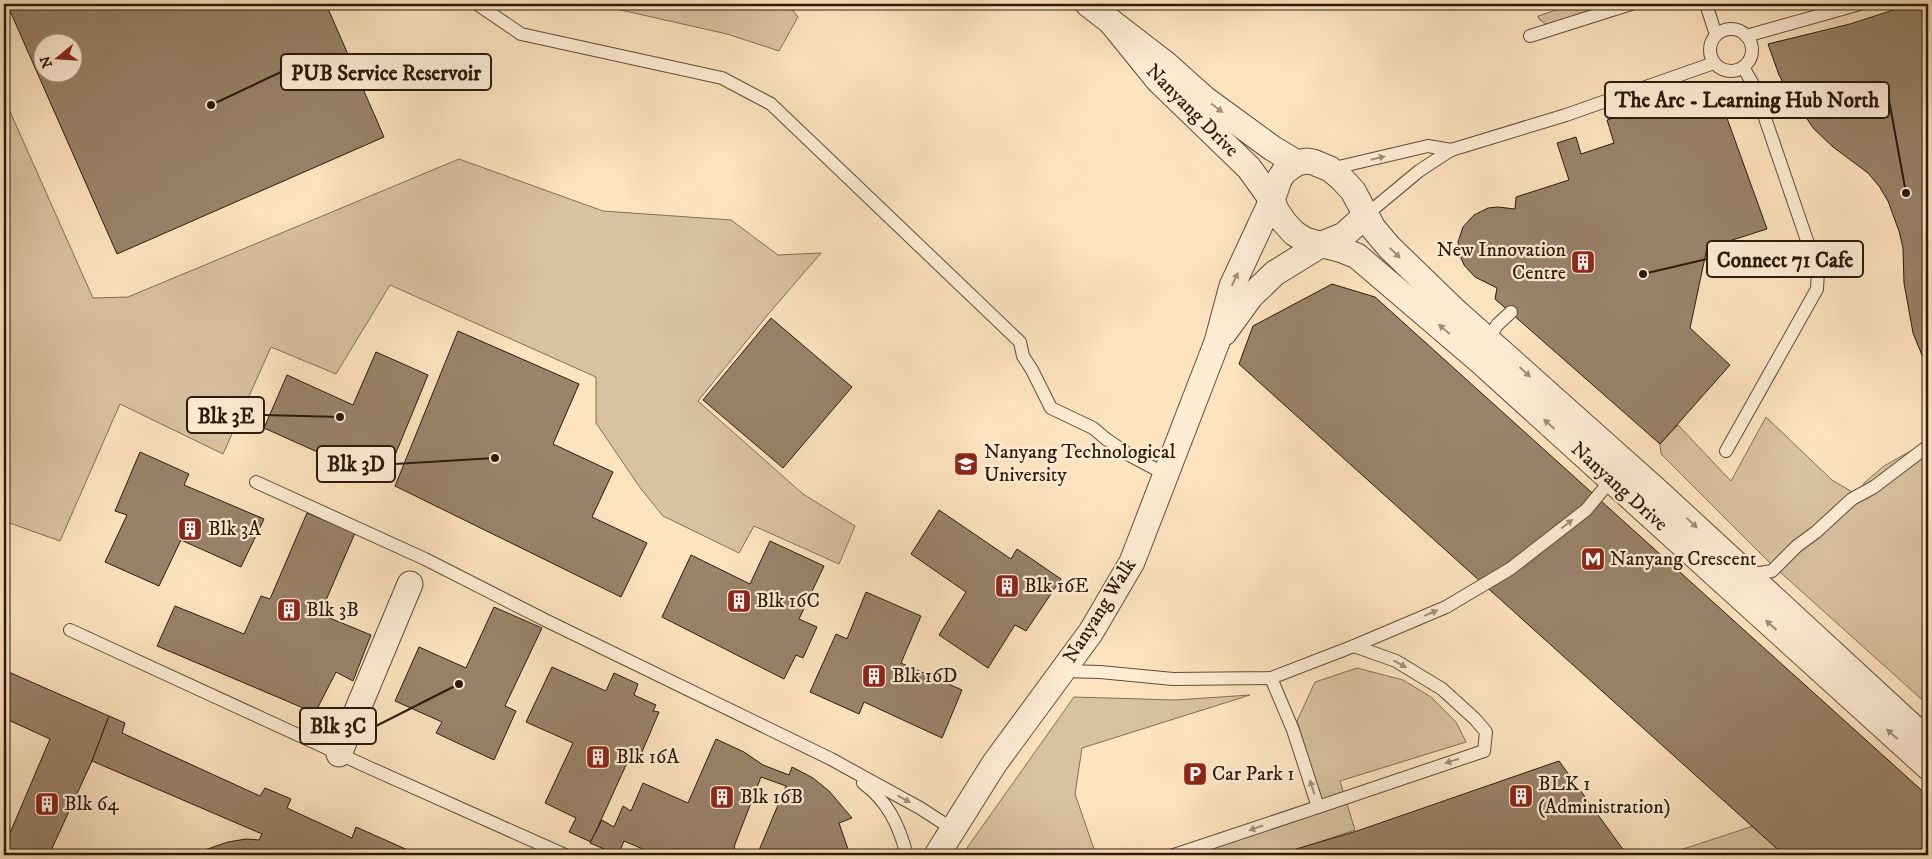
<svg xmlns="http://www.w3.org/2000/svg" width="1932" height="859" font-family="'IM FELL DW Pica',serif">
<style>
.green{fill:#d9c2a1;stroke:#826e57}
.building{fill:#99836a;stroke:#2c1a0d;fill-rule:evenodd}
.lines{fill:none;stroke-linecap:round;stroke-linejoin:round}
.service-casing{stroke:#604c3a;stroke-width:14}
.minor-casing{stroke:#604c3a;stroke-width:27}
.service{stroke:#feedd5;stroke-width:12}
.minor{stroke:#feedd5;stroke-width:25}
.oneway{fill:#a08e7b}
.labels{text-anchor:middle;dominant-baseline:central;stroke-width:4.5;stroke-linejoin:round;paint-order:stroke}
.street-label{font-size:20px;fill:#2c1a0d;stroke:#feedd5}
.poi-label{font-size:20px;fill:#2c1a0d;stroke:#feedd5;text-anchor:start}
.leader{fill:none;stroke:#2c1a0d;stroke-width:2}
.callout-dot{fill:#2c1a0d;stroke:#feedd5;stroke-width:2}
.callout{fill:#feedd5;stroke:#2c1a0d;stroke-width:2}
.callout-label{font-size:21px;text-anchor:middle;font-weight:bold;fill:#2c1a0d}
</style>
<rect width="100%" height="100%" fill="#fde4bf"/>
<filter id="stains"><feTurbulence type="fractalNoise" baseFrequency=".004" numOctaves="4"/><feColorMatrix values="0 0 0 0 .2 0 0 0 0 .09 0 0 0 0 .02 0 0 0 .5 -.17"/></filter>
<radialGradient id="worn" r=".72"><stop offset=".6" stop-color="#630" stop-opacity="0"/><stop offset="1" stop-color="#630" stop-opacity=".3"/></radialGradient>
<g class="green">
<polygon points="594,4 788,4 798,17 779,51 727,34"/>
<polygon points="1561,4 1576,4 1577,5 1599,4 1596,11 1548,26 1539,19 1538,16 1562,8"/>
<polygon points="4,98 93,298 128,297 459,159 603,211 731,220 778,255 821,253 770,312 698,401 803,494 855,526 839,564 754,526 739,553 663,516 641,489 596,423 596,377 390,285 336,374 271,347 223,454 120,404 60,541 4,521"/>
<polygon points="1766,417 1832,480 1859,496 1864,483 1884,466 1928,441 1928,705 1770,563 1661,454 1660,444 1678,425 1731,481"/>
<polygon points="1357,668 1403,680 1431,697 1456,722 1466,742 1340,781 1355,830 1280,855 1190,855 1323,806 1297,721 1315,682"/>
<polygon points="1250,695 1082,748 1075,794 1096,855 962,855 1074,697 1175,700"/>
<polygon points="1896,779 1928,809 1928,855 1665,855"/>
</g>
<g class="building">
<path d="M7,4H326L384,137L117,254ZM42,42H72V72H42Z"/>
<polygon points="1912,4 1928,4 1928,370 1913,333 1904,283 1903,248 1899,231 1888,201 1879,186 1868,173 1833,147 1814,129 1787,90 1779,75 1768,44 1850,24"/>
<polygon points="1715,85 1767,229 1707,248 1690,328 1730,365 1660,444 1495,299 1497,288 1475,277 1464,265 1461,258 1458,242 1463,227 1474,215 1488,208 1498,207 1515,209 1516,197 1569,180 1557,143 1576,137 1581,154 1614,143 1607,120"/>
<polygon points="1332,284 1375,297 1928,796 1928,855 1784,855 1239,364 1253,326"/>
<polygon points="771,318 852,387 783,468 703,400"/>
<polygon points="458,331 579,384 553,444 613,472 592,517 647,543 621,597 395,486"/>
<polygon points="376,352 428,375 384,482 264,428 287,375 353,405"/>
<polygon points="140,452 189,474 184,485 264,519 241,567 181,540 159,586 105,562 127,515 115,511"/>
<polygon points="939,510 1011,559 1017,549 1061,579 1026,631 1015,625 988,668 939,635 966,592 911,554"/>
<polygon points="307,513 355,533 320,614 371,635 353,681 336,672 315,713 157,646 175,606 244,634 261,596 270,599"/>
<polygon points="770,541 824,566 799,619 817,627 803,658 796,655 784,679 662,617 691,555 750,584"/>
<polygon points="866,592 921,616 901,663 962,690 942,738 864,702 859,714 810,692 836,634 847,639"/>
<polygon points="494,607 542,628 505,706 516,711 494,760 436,733 442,722 395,701 419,647 466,668"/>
<polygon points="552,667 606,691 614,673 638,684 634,695 656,705 653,711 659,712 639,759 631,754 591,842 569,832 576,818 545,803 573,743 526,722"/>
<polygon points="4,670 109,716 92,761 49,855 4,855 4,847 50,739 4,718"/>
<polygon points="109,716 125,723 122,733 260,796 265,788 291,799 287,808 352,838 356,827 419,855 190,855 228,842 246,839 259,840 262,834 92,761"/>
<polygon points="716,739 744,752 763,765 789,775 792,767 813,778 829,791 852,818 839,823 850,855 757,855 786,786 761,777 735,844 733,855 669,855 666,854 665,855 657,855 624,841 618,855 590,843 602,820 614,827 623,806 631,811 643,783 688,803"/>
<polygon points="1559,761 1627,855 1276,855 1357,831"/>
</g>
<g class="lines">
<defs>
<g id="service">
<polyline points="477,4 521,34 722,78 771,104 1020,342 1023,356 1032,370 1051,408 1093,428 1106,439 1131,456 1167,475"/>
<polyline points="1706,4 1716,35"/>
<circle cx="1731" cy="50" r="21"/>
<polyline points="1530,36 1631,4"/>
<polyline points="1746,36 1860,4"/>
<polyline points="1330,169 1428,146 1451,150"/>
<polyline points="1366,215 1419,171 1451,150 1566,115 1714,63"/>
<polyline points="1488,340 1497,325 1511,312"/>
<polyline points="1726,451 1817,289 1818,271 1812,255 1754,86 1743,67"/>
<polyline points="256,482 425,559 545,620 831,759 920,808 954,830"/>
<polyline points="1748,575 1772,571 1797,546 1816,532 1852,499 1874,487 1928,446"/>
<polyline points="70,630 370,768 565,855"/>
<polyline points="1062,671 1100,672 1173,679 1271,678 1354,646 1446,607 1510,569 1586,510 1611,480"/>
<polyline points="1271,678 1293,730 1318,807 1484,751 1486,732 1475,719 1442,689 1396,661 1354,646"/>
<path d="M863,783C888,801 899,826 907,855"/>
<polyline points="1174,855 1318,807"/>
</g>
<g id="minor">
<polyline points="1088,4 1167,65 1205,99 1272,148 1297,163"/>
<polyline points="1111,22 1158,80 1249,168 1272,200 1276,210 1284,222 1294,233 1305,240 1342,250 1357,256 1480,361 1928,767"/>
<polyline points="1224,333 1251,296 1275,273 1322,244 1344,235 1366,215"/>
<polyline points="339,754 410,584"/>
<polyline points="937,855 994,764 1091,632 1132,562 1217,342 1232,286 1272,200 1279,180 1284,172 1297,163 1307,161 1313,162 1330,169 1342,179 1353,191 1373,228 1389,247 1453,309 1656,490 1928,741"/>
</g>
</defs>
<use href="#service" class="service-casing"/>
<use href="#minor" class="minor-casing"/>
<use href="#service" class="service"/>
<use href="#minor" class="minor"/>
</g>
<defs><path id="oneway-solid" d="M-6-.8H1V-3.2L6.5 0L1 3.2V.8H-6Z" transform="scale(1.25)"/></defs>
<g class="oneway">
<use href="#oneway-solid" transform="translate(1217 108) rotate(37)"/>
<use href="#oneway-solid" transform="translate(1378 158) rotate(-13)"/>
<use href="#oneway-solid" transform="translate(1395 253) rotate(44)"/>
<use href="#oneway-solid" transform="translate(1235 279) rotate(-65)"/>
<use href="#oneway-solid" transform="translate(1444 329) rotate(-139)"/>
<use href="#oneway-solid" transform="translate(1525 372) rotate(42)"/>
<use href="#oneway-solid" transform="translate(1549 424) rotate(-138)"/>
<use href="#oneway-solid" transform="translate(1692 523) rotate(43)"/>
<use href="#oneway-solid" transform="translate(1567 524) rotate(-38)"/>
<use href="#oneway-solid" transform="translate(1431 613) rotate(-23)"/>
<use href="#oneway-solid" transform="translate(1771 625) rotate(-138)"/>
<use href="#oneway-solid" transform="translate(1400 664) rotate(29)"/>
<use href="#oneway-solid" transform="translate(1892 734) rotate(-138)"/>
<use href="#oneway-solid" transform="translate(1452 761) rotate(162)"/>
<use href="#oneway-solid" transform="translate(1312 787) rotate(-108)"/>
<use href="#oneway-solid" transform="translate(904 799) rotate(29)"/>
<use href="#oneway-solid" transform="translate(1256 828) rotate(161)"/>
</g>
<defs>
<symbol id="building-square" viewBox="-11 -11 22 22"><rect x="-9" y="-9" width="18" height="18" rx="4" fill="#8f2418" stroke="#feedd5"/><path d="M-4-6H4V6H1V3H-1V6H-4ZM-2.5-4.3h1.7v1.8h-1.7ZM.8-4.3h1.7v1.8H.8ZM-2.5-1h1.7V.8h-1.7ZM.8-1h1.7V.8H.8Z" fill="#fff"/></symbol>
<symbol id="university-square" viewBox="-11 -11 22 22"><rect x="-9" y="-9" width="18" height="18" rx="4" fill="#8f2418" stroke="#feedd5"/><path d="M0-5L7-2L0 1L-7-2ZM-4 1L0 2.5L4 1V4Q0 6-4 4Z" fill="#fff"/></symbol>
<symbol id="metro-square" viewBox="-11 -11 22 22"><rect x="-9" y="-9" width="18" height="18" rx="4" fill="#8f2418" stroke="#feedd5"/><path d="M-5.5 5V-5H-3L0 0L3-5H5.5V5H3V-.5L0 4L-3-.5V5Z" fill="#fff"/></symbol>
<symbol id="parking-square" viewBox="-11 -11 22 22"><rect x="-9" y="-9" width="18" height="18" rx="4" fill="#8f2418" stroke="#feedd5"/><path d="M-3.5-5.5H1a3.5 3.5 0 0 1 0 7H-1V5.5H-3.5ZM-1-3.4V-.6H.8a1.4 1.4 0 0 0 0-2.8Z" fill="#fff"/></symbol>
</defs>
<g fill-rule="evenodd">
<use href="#building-square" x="1569" y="248" width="28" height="28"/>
<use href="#university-square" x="952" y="450" width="28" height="28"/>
<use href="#building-square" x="176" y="515" width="28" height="28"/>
<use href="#metro-square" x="1579" y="545" width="28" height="28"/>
<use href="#building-square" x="993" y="572" width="28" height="28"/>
<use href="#building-square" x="725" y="587" width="28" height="28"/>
<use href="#building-square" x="275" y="596" width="28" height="28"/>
<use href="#building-square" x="860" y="662" width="28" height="28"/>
<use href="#building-square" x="584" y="743" width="28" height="28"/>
<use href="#parking-square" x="1181" y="760" width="28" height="28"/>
<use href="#building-square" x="1507" y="782" width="28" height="28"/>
<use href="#building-square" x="708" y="783" width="28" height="28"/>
<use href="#building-square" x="33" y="790" width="28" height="28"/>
</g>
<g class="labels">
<g class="street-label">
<text transform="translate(1192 111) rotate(45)">Nanyang Drive</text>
<text transform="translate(1619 487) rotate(42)">Nanyang Drive</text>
<text transform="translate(1100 611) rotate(-58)">Nanyang Walk</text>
</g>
<g class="poi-label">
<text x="1566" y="250" text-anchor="end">New Innovation<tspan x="1566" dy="23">Centre</tspan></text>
<text x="984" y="452">Nanyang Technological<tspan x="984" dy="23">University</tspan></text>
<text x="208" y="529">Blk 3A</text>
<text x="1610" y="559">Nanyang Crescent</text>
<text x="1024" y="586">Blk 16E</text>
<text x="756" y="601">Blk 16C</text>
<text x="306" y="610">Blk 3B</text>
<text x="892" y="676">Blk 16D</text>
<text x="616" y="757">Blk 16A</text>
<text x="1212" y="774">Car Park 1</text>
<text x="1538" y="784">BLK 1<tspan x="1538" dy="23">(Administration)</tspan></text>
<text x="740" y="797">Blk 16B</text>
<text x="64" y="804">Blk 64</text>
</g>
</g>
<path class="leader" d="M211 105L281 72M1906 193L1889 100M1643 274L1707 259M340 417L264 415M495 458L395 464M459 684L376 726"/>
<g class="callout-dot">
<circle cx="211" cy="105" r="5"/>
<circle cx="1906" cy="193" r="5"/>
<circle cx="1643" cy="274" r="5"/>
<circle cx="340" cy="417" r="5"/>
<circle cx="495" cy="458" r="5"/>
<circle cx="459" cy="684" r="5"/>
</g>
<g class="callout">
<rect x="281" y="54" width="210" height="36" rx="5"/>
<rect x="1605" y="82" width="284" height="36" rx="5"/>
<rect x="1707" y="241" width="156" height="36" rx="5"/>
<rect x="187" y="397" width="77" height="36" rx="5"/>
<rect x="317" y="446" width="78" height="36" rx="5"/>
<rect x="300" y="708" width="76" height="36" rx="5"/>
</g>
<g class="callout-label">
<text x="386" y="80">PUB Service Reservoir</text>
<text x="1747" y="107">The Arc - Learning Hub North</text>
<text x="1785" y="267">Connect 71 Cafe</text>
<text x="226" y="423">Blk 3E</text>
<text x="356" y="471">Blk 3D</text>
<text x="338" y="733">Blk 3C</text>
</g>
<rect width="1932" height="859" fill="none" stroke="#fde4bf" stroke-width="20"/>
<rect x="5" y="5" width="1922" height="849" fill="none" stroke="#2c1a0d" stroke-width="2.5"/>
<rect x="10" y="10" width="1912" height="839" fill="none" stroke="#2c1a0d"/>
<g transform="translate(58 58) rotate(252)"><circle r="24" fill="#feedd5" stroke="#aa9985"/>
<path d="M0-4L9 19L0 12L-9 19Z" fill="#8f2418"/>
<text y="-8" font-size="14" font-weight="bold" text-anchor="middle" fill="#2c1a0d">N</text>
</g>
<rect width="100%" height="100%" filter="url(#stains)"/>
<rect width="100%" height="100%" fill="url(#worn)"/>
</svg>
